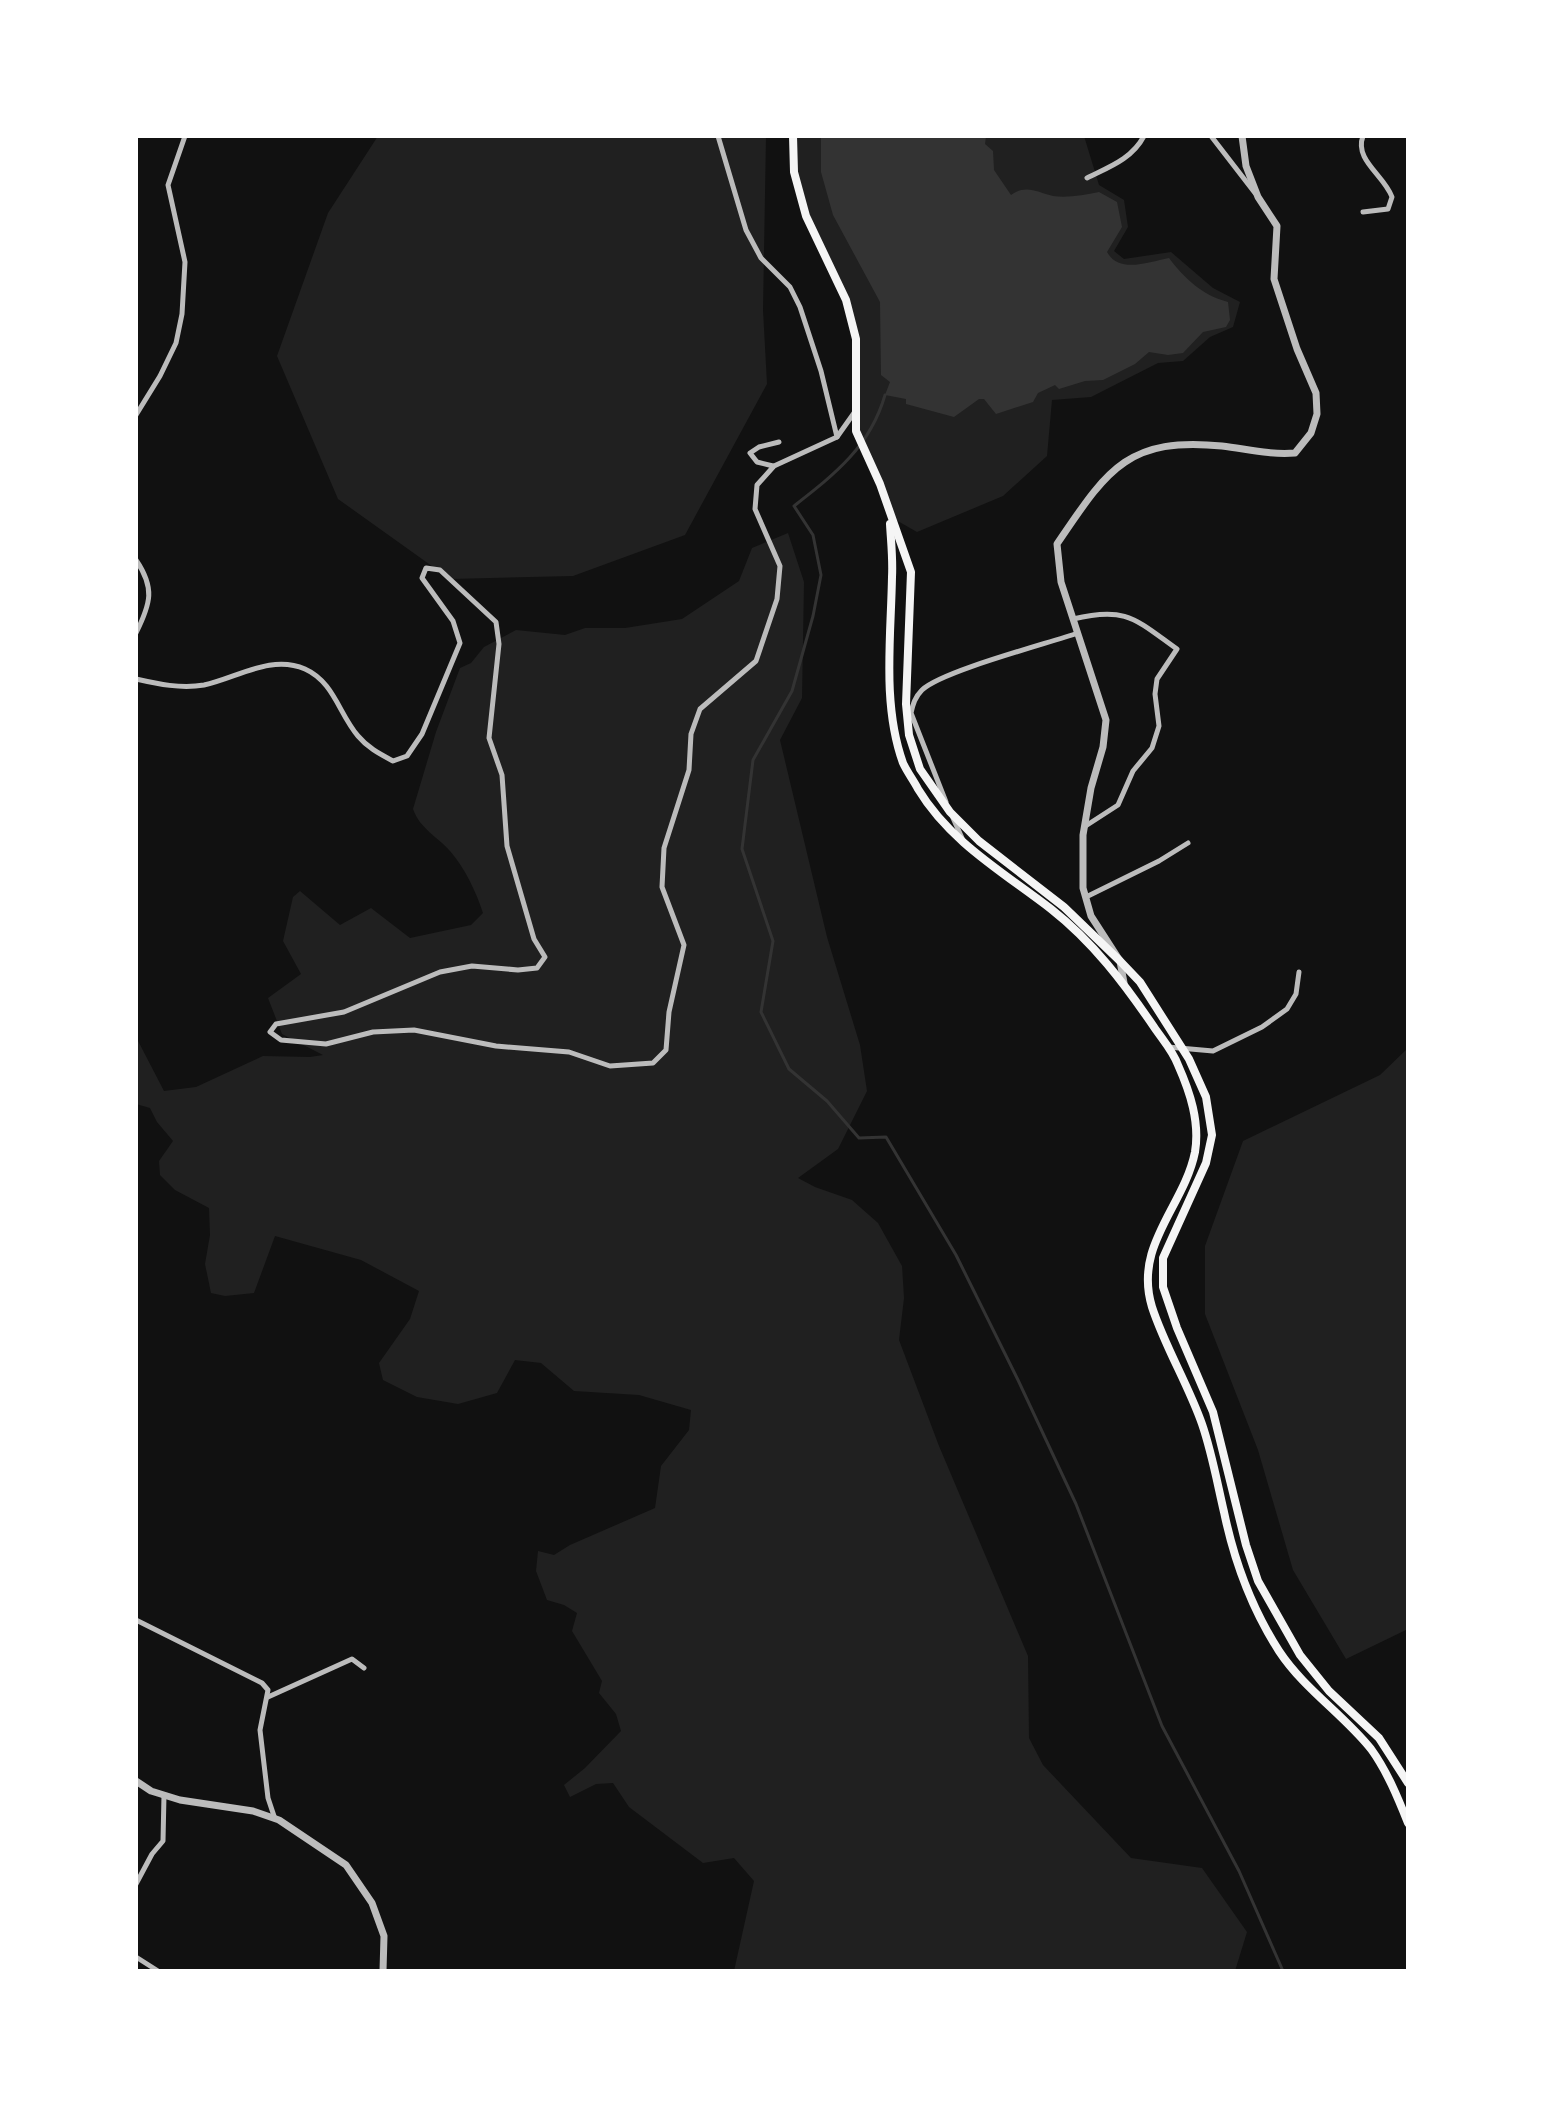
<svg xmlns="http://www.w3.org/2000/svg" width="1544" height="2107" font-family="'Archivo Narrow',sans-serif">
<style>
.green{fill:#202020}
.water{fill:#333}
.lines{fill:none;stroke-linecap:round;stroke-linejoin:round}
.stream{stroke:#333;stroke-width:3}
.minor{stroke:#bcbcbc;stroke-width:5}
.tertiary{stroke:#bcbcbc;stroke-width:7}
.secondary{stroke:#f5f5f5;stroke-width:8}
</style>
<rect width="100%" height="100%" fill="#111"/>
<g class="green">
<polygon points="378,136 766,136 763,310 767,384 685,535 573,576 450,579 338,499 277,356 328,213"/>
<polygon points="793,136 1084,136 1099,185 1124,200 1128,227 1114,251 1124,259 1171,252 1213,288 1240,302 1233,327 1210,337 1183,361 1158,363 1091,397 1052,400 1047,456 1003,496 917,532 889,516 856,431 856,339 846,300 806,216 794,172"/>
<path d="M788,533L804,582L802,698L780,740L827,937L860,1045L867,1091L838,1149L798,1178L815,1187L852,1200L878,1223L902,1266L904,1298L899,1340L939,1446L1028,1656L1029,1738L1043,1765L1131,1858L1202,1868L1247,1932L1235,1971H734L754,1881L734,1858L703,1863L629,1807L613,1783L596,1784L570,1797L564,1785L585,1768L621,1731L616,1714L599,1693L602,1681L572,1631L577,1613L564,1605L547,1600L536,1571L538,1551L554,1555L570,1545L655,1508L661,1466L689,1430L691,1410L639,1395L574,1391L541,1363L515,1360L497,1393L458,1404L417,1397L383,1380L379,1363L410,1319L419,1291L361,1260L275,1236L254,1293L225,1296L211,1293L205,1264L210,1235L209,1208L175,1190L160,1175L159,1161L173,1141L157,1122L150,1108L136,1104V1037L164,1091L196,1087L263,1056L310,1057L323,1055L282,1034L268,998L301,974L283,941L293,897L300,891L340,925L371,908L410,938L471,925L483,913C476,892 465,868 450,851C437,836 420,829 413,809L436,732L460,668L471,663L484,647L516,630L565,635L585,628H625L682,619L739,581L752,548Z"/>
<polygon points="1408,1048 1408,1629 1346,1659 1293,1570 1258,1450 1205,1314 1205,1246 1243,1141 1380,1075"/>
</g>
<path class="water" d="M821,136H986L985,144L993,151L994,170L1011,195C1026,184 1037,192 1053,196C1068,198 1084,195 1099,192L1117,202L1122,227L1107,252C1119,274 1148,262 1169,258C1185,279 1202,295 1228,302L1230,320L1226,327L1203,332L1183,353L1168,355L1149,352L1135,364L1103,380L1085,381L1059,389L1055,385L1038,393L1033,402L996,414L984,399H979L954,417L906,404V399L885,395L890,382L881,375L880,302L833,215L821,172Z"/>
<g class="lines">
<path class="stream" d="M885,395C870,447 835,474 794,506L813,535L821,575L813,616L792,691L753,760L742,849L773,941L761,1012L789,1069L827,1101L859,1138L886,1137L956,1255L1018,1380L1076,1504L1162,1726L1239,1871L1283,1971"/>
<g class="minor">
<polyline points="718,136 746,230 761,258 790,287 800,307 821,371 837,437"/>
<polyline points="1211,136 1255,193"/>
<path d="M1087,178C1109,167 1132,159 1144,136"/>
<path d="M1363,212L1388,209L1392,197C1384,175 1354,160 1363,136"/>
<polyline points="136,415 160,376 176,343 182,314 185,262 168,185 185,136"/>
<polyline points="773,466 757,462 750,453 759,447 779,442"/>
<path d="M136,560C155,588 151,603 136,633"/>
<path d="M1073,619C1126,606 1135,619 1177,649L1157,679L1155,694L1159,726L1152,748L1133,771L1118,805L1084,827"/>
<path d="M136,679C158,684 181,689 204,685C237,678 271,654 305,669C334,682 339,714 358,736C368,748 380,754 393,761L407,756L422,734L460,643L453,621L422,578L426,568L440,570L496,622L499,644L489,738L502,775L507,846L534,939L545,957L537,968L518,970L472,966L440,972L344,1012L276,1024L270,1032L281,1040L326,1044L373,1032L414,1030L496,1046L569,1052L610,1066L653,1063L666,1050L669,1012L684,945L662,887L664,848L689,770L691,734L700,709L756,661L777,599L780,566L755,509L757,485L774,466L837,437L854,413"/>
<path d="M946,802L911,713C913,704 915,697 922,690C942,671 1046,644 1078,633"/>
<polyline points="953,818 962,838"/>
<polyline points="1086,897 1159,861 1188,843"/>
<polyline points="1168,1047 1213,1051 1262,1027 1287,1009 1296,994 1299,972"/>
<polyline points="136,1620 262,1683 268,1690 260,1730 268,1798 275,1819"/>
<polyline points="268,1697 352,1659 364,1668"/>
<polyline points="136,1884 152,1854 163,1841 164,1795"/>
<polyline points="136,1957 158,1971"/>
</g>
<g class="tertiary">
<path d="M1124,983L1120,961L1091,916L1083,888V835L1091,788L1103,747L1106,720L1061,582L1057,544C1106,472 1126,436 1222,446C1247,449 1269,455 1295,453L1311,433L1317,414L1316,393L1297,349L1274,279L1277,226L1258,197L1246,166L1242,136"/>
<polyline points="136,1781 151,1791 180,1800 253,1811 279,1820 346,1865 372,1903 384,1936 383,1971"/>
</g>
<g class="secondary">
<polyline points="793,136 794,172 806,216 846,300 856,339 856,431 880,484 911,572 906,704 909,735 920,769 950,812 979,841 1064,907 1120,961 1140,982 1189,1059 1206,1097 1212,1135 1206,1163 1163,1258 1163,1287 1177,1328 1213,1412 1246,1545 1258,1581 1300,1655 1329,1691 1379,1738 1408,1783"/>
<path d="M890,524C891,542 893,559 892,577C891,637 882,705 903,763C907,772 914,781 918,789C950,842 1003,872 1051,909C1093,942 1124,983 1154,1027C1162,1039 1173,1051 1178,1065C1190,1092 1200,1122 1195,1152C1184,1207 1133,1245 1152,1307C1165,1347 1188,1384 1202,1424C1212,1453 1217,1482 1224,1512C1234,1560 1252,1609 1279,1651C1304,1689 1343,1714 1371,1749C1387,1771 1398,1798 1408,1823"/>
</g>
</g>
<rect width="1544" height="2107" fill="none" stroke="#ffffff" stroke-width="276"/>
</svg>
